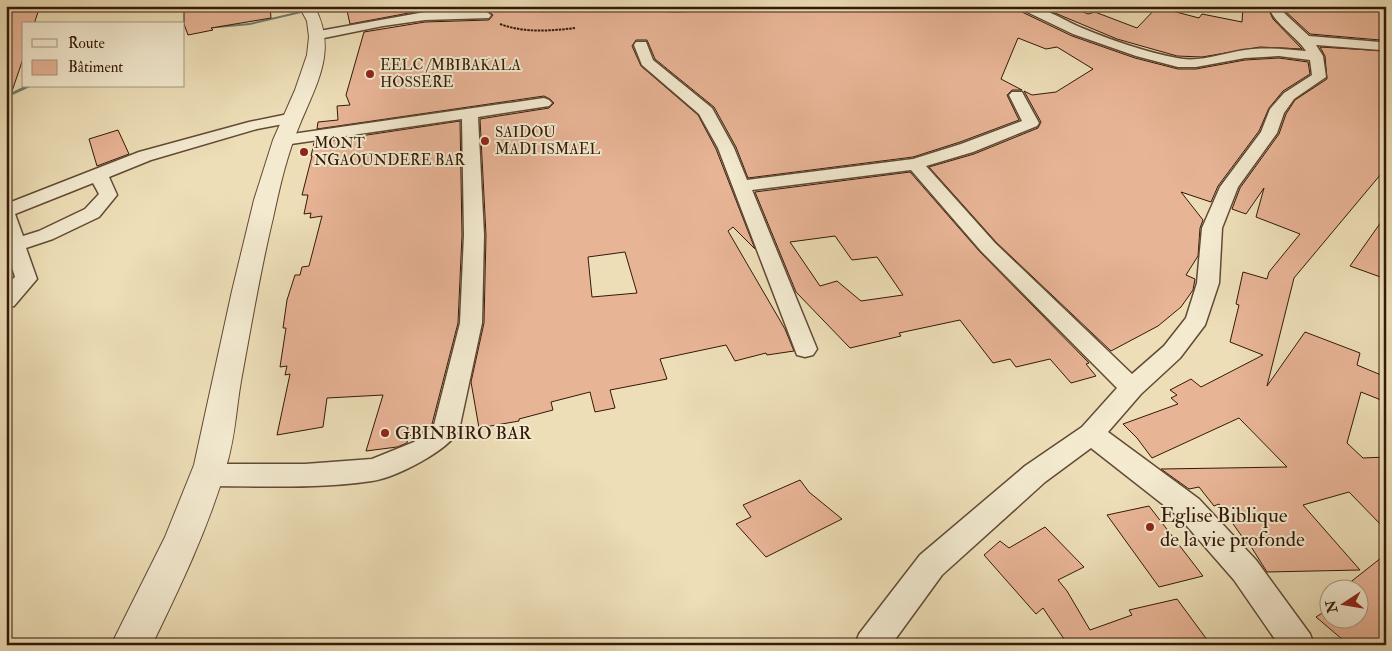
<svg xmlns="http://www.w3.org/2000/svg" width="1392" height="651" font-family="'IM FELL Double Pica',serif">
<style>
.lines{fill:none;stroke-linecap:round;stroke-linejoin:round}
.stream{fill:#707b6a;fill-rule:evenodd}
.building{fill:#e8b496;stroke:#331908;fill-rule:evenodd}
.minor-casing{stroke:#624a34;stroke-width:3}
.tertiary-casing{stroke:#624a34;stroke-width:2}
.path{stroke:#331908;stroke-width:2;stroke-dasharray:2.5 1;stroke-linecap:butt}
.minor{fill:#f3ead0;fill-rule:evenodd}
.tertiary{fill:#f3ead0;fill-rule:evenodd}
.poi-dot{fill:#8f2418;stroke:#f3ead0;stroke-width:2}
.labels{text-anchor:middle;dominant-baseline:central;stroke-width:4;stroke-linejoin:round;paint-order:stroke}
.far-poi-label{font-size:15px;fill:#331908;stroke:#f3ead0;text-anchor:start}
.poi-label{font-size:18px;fill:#331908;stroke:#f3ead0;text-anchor:start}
.near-poi-label{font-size:21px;fill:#331908;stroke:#f3ead0;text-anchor:start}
</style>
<rect width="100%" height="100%" fill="#eddeb7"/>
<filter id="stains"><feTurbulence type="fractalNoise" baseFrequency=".004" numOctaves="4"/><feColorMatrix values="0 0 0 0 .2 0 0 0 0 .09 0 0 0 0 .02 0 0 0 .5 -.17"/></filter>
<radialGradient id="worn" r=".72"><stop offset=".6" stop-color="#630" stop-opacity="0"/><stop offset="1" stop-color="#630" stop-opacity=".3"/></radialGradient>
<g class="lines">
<g class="stream">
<polygon points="322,6 331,6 250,25 206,29 204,28 206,27 250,23"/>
<polygon points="25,86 32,86 6,98 6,95"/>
</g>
</g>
<g class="building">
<polygon points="6,6 40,6 34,24 24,24 24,56 10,97 6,96"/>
<polygon points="184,6 270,6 271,18 211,28 213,30 188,35 184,24"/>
<path d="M346,6H545L542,12L592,6H625V9L653,8L654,11L677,12L735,10L758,6H1019L1022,12L1072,36L1135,58L1178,69H1196L1245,60L1279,58L1308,62L1310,74L1283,91L1269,108L1259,131L1218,186L1211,202L1181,192L1203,220L1200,228L1198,256L1186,275L1195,279L1193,290L1181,307L1158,326L1111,351L996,242L929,167L974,154L1038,128L1041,122L1024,91L1032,95L1056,92L1093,69L1057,47L1046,49L1018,38L1001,79L1022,90H1012L1007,95L1019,120L960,142L913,157L748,178L736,147L714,107L655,59L647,40H636L632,46L641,66L698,115L716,149L755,249L733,227L728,231L785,329L794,351L767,355L766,353L735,361L726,345L660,359L667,379L610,390L615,408L595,412L590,392L551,402L553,410L519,419V421L479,428L471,382L484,323L486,235L480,119L549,108L554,103L550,99L544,96L317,129L318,122L338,120L337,106L350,105L346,95L364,32L425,22L489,20L493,15L485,9L425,10L350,24ZM625,252L637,293L592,297L588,257Z"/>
<polygon points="1050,6 1069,6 1088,14 1095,12 1137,28 1157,7 1199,18 1202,14 1242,22 1243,6 1267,6 1273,19 1302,49 1260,47 1202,57 1177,56 1117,39 1043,8"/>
<polygon points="1283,6 1386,6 1386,38 1380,40 1310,34 1284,10"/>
<polygon points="1320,47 1386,51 1386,168 1294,278 1267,386 1305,332 1360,353 1357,365 1386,377 1386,402 1361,392 1347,443 1363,458 1386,457 1386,530 1349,492 1303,505 1360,570 1267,572 1250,545 1248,545 1219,504 1214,506 1199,487 1189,489 1161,469 1287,467 1239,418 1152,458 1137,438 1123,424 1178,404 1171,398 1177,395 1170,390 1191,379 1201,387 1263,355 1230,342 1239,305 1236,304 1243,272 1267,279 1269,272 1300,234 1256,217 1264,188 1246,214 1232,209 1240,188 1279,134 1286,114 1295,100 1327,79 1325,56"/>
<polygon points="460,121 462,235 458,323 432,424 423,432 414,432 413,435 408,436 407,443 397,447 366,451 383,395 327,398 323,427 277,435 290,374 285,375 287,366 280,367 286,328 283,328 287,300 295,275 300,275 302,267 309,266 322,216 310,218 311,213 304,214 308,195 302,195 312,156 311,156 314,143"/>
<polygon points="118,130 129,154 97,166 89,139"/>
<path d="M910,172L980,252L1089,363L1086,364L1096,376L1071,383L1050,359L1016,367L1010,359L993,363L960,320L899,333L901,336L850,348L796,292L755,192ZM835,236L852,260L877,257L903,295L861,301L837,281L820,286L790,242Z"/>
<polygon points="1386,215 1386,279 1350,266"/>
<polygon points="800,480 809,492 842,519 766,557 736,524 751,517 743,505"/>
<polygon points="1149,506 1203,576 1159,587 1107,515"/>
<polygon points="1045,527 1084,567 1058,580 1067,591 1090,630 1132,615 1129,610 1177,599 1211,645 1058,645 1057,642 1064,639 1043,608 1036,614 984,555 1000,541 1009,548"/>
<polygon points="1386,554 1386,645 1349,645 1316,617 1330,608 1330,618 1360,618 1360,588 1343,588"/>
</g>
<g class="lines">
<defs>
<g id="minor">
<path d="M1021,6C1044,6 1061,19 1082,28C1111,40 1145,52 1177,58C1199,63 1223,53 1245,50C1265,47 1285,49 1306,51C1297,37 1271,21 1269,6H1281L1282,11L1309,36L1380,42L1386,40V49L1381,50L1316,45L1323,56L1326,77L1294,99L1284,113L1277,133L1238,187L1222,228L1219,283L1205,325L1180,358L1141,394L1108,432L1199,499L1256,560L1310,634L1314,645H1279L1234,580L1179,517L1091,448L1045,482L942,575L891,645H855L859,634L920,555L1025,466L1082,427L1117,388L981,251L911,170L752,190L817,349L813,355L805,357L797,355L718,148L699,114L642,65L634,45L636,42H646L653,60L712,108L734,148L747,180L913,159L961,144L1022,121L1009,95L1012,92H1022L1039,123L1037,126L973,152L926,166L995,243L1132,374L1164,346L1186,318L1197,283L1202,228L1220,187L1261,132L1270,109L1284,93L1312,75L1310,60L1279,56L1245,58L1196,67H1178L1136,56L1073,34L1023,10Z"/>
<polygon points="485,11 491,15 489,18 425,20 383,26 319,39 312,35 319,31 425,12"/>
<path d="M544,98L549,100L552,103L549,106L478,117L484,235L482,323L459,430C448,451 395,478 372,481C318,489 262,486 208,486L198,483L194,475L198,467L208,464H305L372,459L414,442L434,425L460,323L464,235L462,119L284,145L278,144L276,140L278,136Z"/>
<path d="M293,113L299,115L301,118L299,121L257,129L151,160L109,177L117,195L99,217L53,239L26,248L37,279L14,306L6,308V285L15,277L6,247V204L139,152L249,122ZM93,183L99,194L85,209L39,231L23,236L15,214Z"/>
</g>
<path id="tertiary" d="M299,6H314C338,49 317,83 300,124C287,154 280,186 273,218C260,272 251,327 241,381C236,410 235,439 226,467C208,529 180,587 152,645H111L165,537L194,465L232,291L254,200L273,140L295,90L307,55L309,37L307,21Z"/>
</defs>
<use href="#minor" class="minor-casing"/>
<use href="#tertiary" class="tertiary-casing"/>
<path class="path" d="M500,24C524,33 550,31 575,28"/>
<use href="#minor" class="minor"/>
<use href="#tertiary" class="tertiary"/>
</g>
<g class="poi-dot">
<circle cx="370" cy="74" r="5"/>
<circle cx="485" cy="141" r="5"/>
<circle cx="304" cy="152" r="5"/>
<circle cx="385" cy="433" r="5"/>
<circle cx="1150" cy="527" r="5"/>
</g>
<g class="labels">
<g class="far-poi-label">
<text x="380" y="65">EELC /MBIBAKALA<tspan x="380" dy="17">HOSSERE</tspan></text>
<text x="495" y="132">SAIDOU<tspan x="495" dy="17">MADI ISMAEL</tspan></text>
<text x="314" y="143">MONT<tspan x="314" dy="17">NGAOUNDERE BAR</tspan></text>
</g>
<g class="poi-label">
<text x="395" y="433">GBINBIRO BAR</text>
</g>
<g class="near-poi-label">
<text x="1160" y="515">Eglise Biblique<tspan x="1160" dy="24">de la vie profonde</tspan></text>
</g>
</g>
<rect width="1392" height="651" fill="none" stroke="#eddeb7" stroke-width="25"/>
<rect x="8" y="8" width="1377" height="636" fill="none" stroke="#331908" stroke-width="2.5"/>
<rect x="12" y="12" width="1367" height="626" fill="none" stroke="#331908"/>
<rect x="22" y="22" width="162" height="65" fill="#f3ead0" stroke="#a69680"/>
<rect x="32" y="39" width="25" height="8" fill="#f3ead0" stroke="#a69680"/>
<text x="68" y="48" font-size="15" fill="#331908">Route</text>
<rect x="32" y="60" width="25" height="15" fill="#e8b496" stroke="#a69680"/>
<text x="68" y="72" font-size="15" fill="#331908">Bâtiment</text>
<g transform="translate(1344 604) rotate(258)"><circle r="24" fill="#f3ead0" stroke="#a69680"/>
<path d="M0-4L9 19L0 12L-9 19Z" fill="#8f2418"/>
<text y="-8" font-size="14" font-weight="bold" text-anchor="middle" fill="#331908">N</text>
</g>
<rect width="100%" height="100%" filter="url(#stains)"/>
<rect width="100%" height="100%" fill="url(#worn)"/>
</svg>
